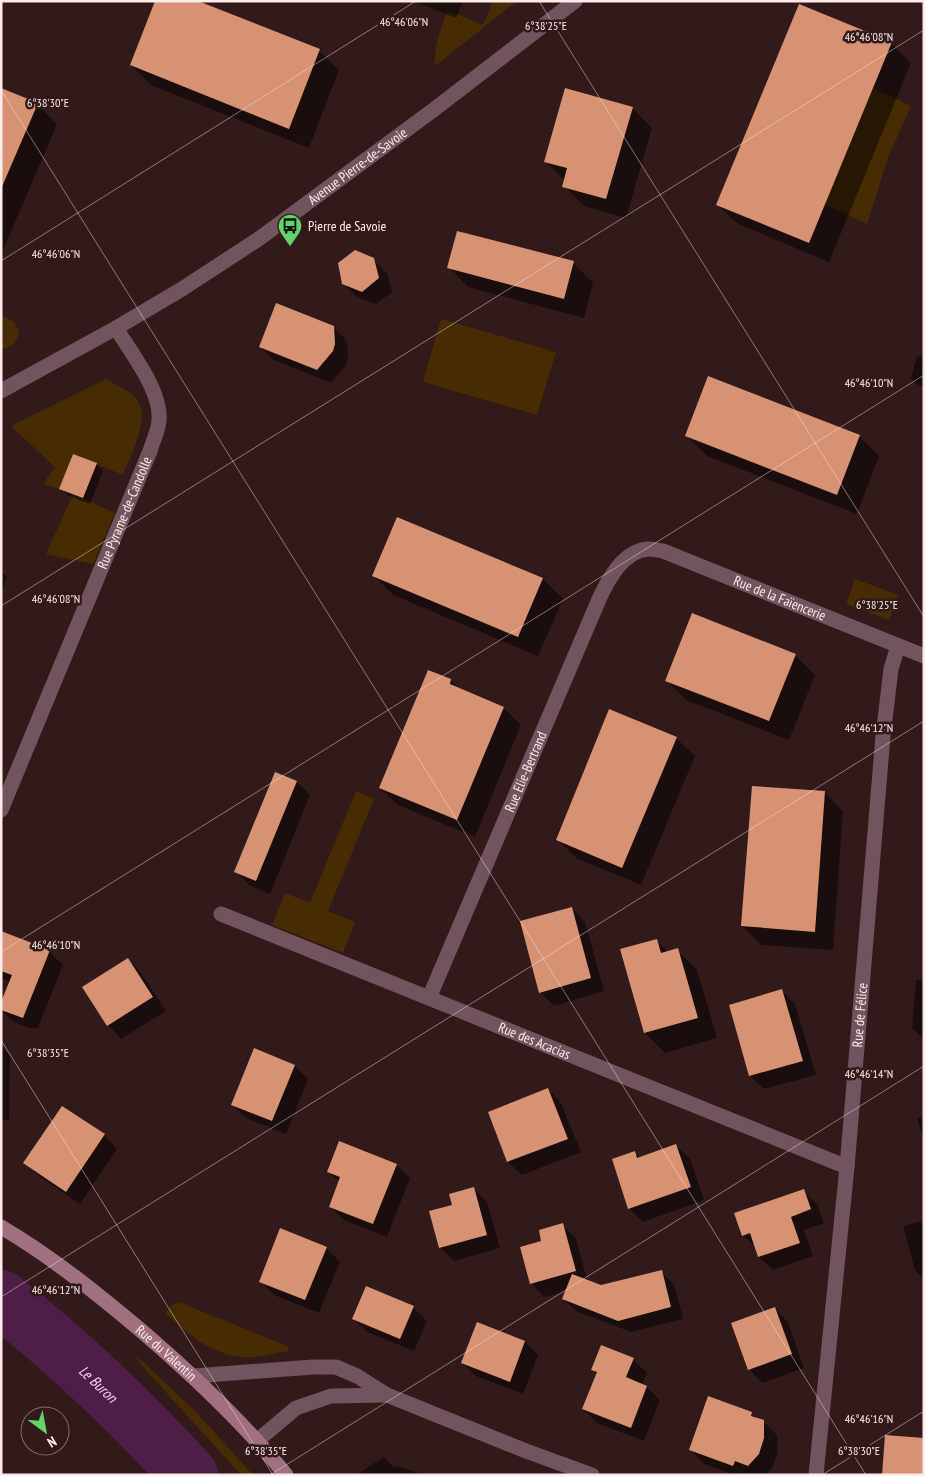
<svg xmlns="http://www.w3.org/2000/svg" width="925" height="1476" font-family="'PT Sans Narrow',sans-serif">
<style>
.green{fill:#472b02}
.shadow{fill:#0007}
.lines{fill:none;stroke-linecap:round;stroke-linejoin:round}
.river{stroke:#4e1e49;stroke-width:58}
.building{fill:#d79273}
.street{stroke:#72545f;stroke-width:15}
.secondary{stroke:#a07081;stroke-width:15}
.ticks{fill:none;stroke:#feeceb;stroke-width:1;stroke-opacity:0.45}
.labels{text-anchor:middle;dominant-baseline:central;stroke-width:5;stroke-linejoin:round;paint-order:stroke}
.street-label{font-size:14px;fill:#feeceb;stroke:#321a1a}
.poi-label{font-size:14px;fill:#feeceb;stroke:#321a1a;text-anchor:start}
.water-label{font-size:15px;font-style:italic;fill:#fbccf4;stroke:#321a1a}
.ticks-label{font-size:12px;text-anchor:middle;fill:#feeceb;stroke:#321a1a;stroke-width:5;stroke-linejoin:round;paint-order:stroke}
</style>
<rect width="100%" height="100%" fill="#321a1a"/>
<g class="green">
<path d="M493,1H517L435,66C433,48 442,27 447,10L483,25Z"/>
<polygon points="873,88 911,106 888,158 867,224 824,204"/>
<path d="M1,316C13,318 25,330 15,342C12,346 6,348 1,350Z"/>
<polygon points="441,319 556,352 537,415 423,382"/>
<path d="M106,379C114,384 125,388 133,395C154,414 131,454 123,475L73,454L59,489L43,484L55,467L11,426Z"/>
<polygon points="73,494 115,513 93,564 46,554"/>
<polygon points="855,579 898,595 889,620 846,604"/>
<polygon points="356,791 374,799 328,911 355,922 343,953 272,925 285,893 310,903"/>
<path d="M179,1302L287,1346L289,1349L288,1351C273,1353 257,1359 242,1357C210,1354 188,1334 165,1313L171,1306Z"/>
<polygon points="134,1357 142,1361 196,1412 253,1475 241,1475"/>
</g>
<g class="shadow">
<polygon points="414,1 463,1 456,18"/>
<polygon points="891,43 911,63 829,262 738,224 718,205"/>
<polygon points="319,51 339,70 309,148 151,85 131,65"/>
<polygon points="1,89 37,104 57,124 1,255"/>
<polygon points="632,108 652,128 626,218 584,206 564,186 565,181 545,161"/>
<polygon points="373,259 387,273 392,292 376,304 357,297 343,284"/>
<polygon points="573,263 593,283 584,318 468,287 449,267"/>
<polygon points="333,327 347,341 348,359 346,365 331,383 274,360 260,347"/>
<polygon points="917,356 924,357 924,386 918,385 911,378"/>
<polygon points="687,436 859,436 879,456 857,514 707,456"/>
<polygon points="74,456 97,465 103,471 90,504 67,495 61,488"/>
<polygon points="397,519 543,579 563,599 538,656 393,595 373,575"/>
<polygon points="1,571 7,577 1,592"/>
<polygon points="795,655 815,675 789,740 686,700 666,680"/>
<polygon points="451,680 459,689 504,708 521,725 475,837 398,805 380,788"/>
<polygon points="676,738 695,756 641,885 576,858 557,839"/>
<polygon points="297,782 310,795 270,894 249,885 236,871"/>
<polygon points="824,792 843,811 833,950 761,945 742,926"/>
<polygon points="572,908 585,922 604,991 554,1006 540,992"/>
<polygon points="1,933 49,951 63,965 38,1028 29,1028 14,1022 1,1010 10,982 1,978"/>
<polygon points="656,940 668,952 677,950 697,970 717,1038 665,1053 645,1033 622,950"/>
<polygon points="128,959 141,973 166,1011 121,1039 108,1025"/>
<polygon points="916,980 924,981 924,1040 912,1028"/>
<polygon points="781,990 795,1004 816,1075 764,1089 750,1076 730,1006"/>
<polygon points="1,1047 10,1056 9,1120 1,1120"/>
<polygon points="295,1066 308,1079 286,1134 246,1118 233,1105"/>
<polygon points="548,1089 561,1103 581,1152 522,1175 508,1162 489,1112"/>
<polygon points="924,1116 924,1141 917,1118"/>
<polygon points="104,1135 117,1149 80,1204 39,1176 25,1163"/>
<polygon points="676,1146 690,1159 704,1200 643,1222 629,1208 635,1153 640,1158"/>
<polygon points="396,1165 410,1178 387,1237 344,1220 330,1207 339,1182 328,1172"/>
<polygon points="474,1189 487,1202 500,1248 454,1261 441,1248 431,1212 453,1206"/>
<polygon points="803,1191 817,1204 824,1223 804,1230 813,1256 773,1270 759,1257 757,1249 743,1235"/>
<polygon points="924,1220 924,1279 915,1270 903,1226"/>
<polygon points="562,1225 576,1238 587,1281 601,1286 661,1272 674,1284 683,1319 631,1332 576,1311 564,1299 567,1291 544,1297 531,1283 543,1242"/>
<polygon points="326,1248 340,1262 319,1313 274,1295 260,1281"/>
<polygon points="413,1307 427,1321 414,1351 367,1332 354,1319"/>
<polygon points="775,1309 788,1322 804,1368 762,1383 749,1369"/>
<polygon points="525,1342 538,1355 523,1394 476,1376 462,1363"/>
<polygon points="633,1359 647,1373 642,1385 647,1387 660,1400 644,1441 597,1423 583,1409 597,1374 592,1370"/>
<polygon points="751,1413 758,1420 763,1421 777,1435 778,1452 772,1468 766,1475 735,1475 704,1464 691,1450"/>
<polygon points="384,1457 394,1468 398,1466 424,1475 360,1475 359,1473"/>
</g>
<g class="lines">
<path class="river" id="s1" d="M1,1299C67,1351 133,1414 189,1475"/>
</g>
<g class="building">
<polygon points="155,1 198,1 320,49 289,129 130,65"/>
<polygon points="799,4 892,42 809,243 716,205"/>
<polygon points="1,88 38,103 1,189"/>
<polygon points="565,88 633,107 606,199 562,187 567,168 544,162"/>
<polygon points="457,231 574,261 564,299 447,268"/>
<polygon points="355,250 374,258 379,278 362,292 342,284 338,263"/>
<polygon points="276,303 334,326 335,344 333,351 317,370 259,347"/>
<polygon points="708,376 860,435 837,495 685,436"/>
<polygon points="73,454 97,463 83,498 59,489"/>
<polygon points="397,517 543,578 518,637 372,576"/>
<polygon points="692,613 796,654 769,721 665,681"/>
<polygon points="428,670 451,679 450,684 504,707 457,820 379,788"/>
<polygon points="609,709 677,737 622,868 556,840"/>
<polygon points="275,772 297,781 256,881 234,872"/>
<polygon points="752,786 825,791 815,932 741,926"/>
<polygon points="572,907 591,978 539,993 520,921"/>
<polygon points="1,931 50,950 23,1018 1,1010 1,1002 12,975 1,971"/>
<polygon points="657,939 661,953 678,948 698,1018 644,1033 620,949"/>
<polygon points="128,958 153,997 107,1026 82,987"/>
<polygon points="782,989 803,1061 749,1076 729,1005"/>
<polygon points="254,1048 295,1065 272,1121 231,1105"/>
<polygon points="548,1088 568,1139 507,1162 488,1112"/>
<polygon points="62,1106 105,1134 66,1192 23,1163"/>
<polygon points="339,1141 397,1164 373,1224 329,1207 340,1177 327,1172"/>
<polygon points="676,1144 691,1187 628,1209 612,1159 635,1151 637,1158"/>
<polygon points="474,1187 487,1235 439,1248 429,1211 452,1205 449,1194"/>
<polygon points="804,1189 811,1209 791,1217 800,1243 758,1257 750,1233 742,1236 734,1213"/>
<polygon points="563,1223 576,1271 530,1284 520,1247 541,1241 539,1230"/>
<polygon points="280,1228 327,1247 305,1300 259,1282"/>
<polygon points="662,1270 671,1307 618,1321 562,1299 572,1274 601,1285"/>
<polygon points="366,1286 414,1306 400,1339 352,1319"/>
<polygon points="775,1307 792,1354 748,1370 731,1323"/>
<polygon points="477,1322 525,1341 510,1382 461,1363"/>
<polygon points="601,1345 634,1358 626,1377 647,1386 631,1428 582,1409 597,1372 591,1370"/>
<polygon points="708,1396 752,1412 751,1416 764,1420 764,1438 759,1454 748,1466 735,1461 733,1466 689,1450"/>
<polygon points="885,1435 924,1438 924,1475 882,1475"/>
</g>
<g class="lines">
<g class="street">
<path id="s2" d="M1,391L116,328L182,289L260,238L436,108L575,1"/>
<path id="s3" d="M1,810L150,451C153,441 158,431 159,421C162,391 131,353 116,328"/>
<path id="s4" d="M221,914L847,1167"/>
<path id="s5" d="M429,998L600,597C609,578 623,552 647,549C652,549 658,550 663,551L924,656"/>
<polyline points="194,1376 313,1367 336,1367 357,1376 387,1395 526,1451 592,1475"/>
<polyline points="258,1440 296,1408 331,1396 387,1395"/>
<path id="s6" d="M816,1475L847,1167L883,736L891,669L898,646"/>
</g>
<path class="secondary" id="s7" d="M1,1227C52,1257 99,1295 144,1333C195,1377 243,1422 286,1475"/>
</g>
<path class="ticks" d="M539,1L924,617M1,90L866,1475M1,261L416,1M1,606L924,30M1,952L924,375M1,1040L273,1475M1,1297L924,721M270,1475L924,1066M822,1475L924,1411"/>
<defs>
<symbol id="bus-pin" viewBox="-11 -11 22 30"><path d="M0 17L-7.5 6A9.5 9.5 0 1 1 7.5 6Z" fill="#63d469" stroke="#321a1a"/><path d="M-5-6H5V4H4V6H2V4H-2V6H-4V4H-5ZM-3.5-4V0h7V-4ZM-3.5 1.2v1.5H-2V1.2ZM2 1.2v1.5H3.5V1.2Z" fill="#111"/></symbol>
</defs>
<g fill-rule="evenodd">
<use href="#bus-pin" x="276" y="212" width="28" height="38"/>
</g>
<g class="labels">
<g class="street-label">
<text stroke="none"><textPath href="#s2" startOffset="422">Avenue Pierre-de-Savoie</textPath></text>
<text stroke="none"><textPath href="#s3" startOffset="322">Rue Pyrame-de-Candolle</textPath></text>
<text stroke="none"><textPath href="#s5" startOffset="648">Rue de la Faïencerie</textPath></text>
<text stroke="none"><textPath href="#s5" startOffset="246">Rue Elie-Bertrand</textPath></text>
<text stroke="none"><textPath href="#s6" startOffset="462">Rue de Félice</textPath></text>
<text stroke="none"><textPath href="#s4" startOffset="338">Rue des Acacias</textPath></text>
<text stroke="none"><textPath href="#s7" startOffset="208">Rue du Valentin</textPath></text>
</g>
<g class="poi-label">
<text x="308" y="226">Pierre de Savoie</text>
</g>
<g class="water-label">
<text stroke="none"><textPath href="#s1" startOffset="129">Le Buron</textPath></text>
</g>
</g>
<g class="ticks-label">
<text x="404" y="26">46°46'06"N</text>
<text x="546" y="30">6°38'25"E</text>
<text x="869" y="41">46°46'08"N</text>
<text x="48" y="107">6°38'30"E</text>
<text x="56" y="258">46°46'06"N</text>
<text x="869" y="387">46°46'10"N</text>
<text x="56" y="603">46°46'08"N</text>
<text x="877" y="609">6°38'25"E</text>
<text x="869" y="732">46°46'12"N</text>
<text x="56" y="949">46°46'10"N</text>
<text x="48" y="1057">6°38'35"E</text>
<text x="869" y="1078">46°46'14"N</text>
<text x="56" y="1294">46°46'12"N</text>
<text x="869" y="1423">46°46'16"N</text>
<text x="266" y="1455">6°38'35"E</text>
<text x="859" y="1455">6°38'30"E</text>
</g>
<rect width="925" height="1476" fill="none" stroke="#feeceb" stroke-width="5"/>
<g transform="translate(45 1431) rotate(148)"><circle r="24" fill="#321a1a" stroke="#846e6e"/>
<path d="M0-4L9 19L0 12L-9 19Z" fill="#63d469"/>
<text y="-8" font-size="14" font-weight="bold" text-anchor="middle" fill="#feeceb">N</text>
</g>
</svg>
